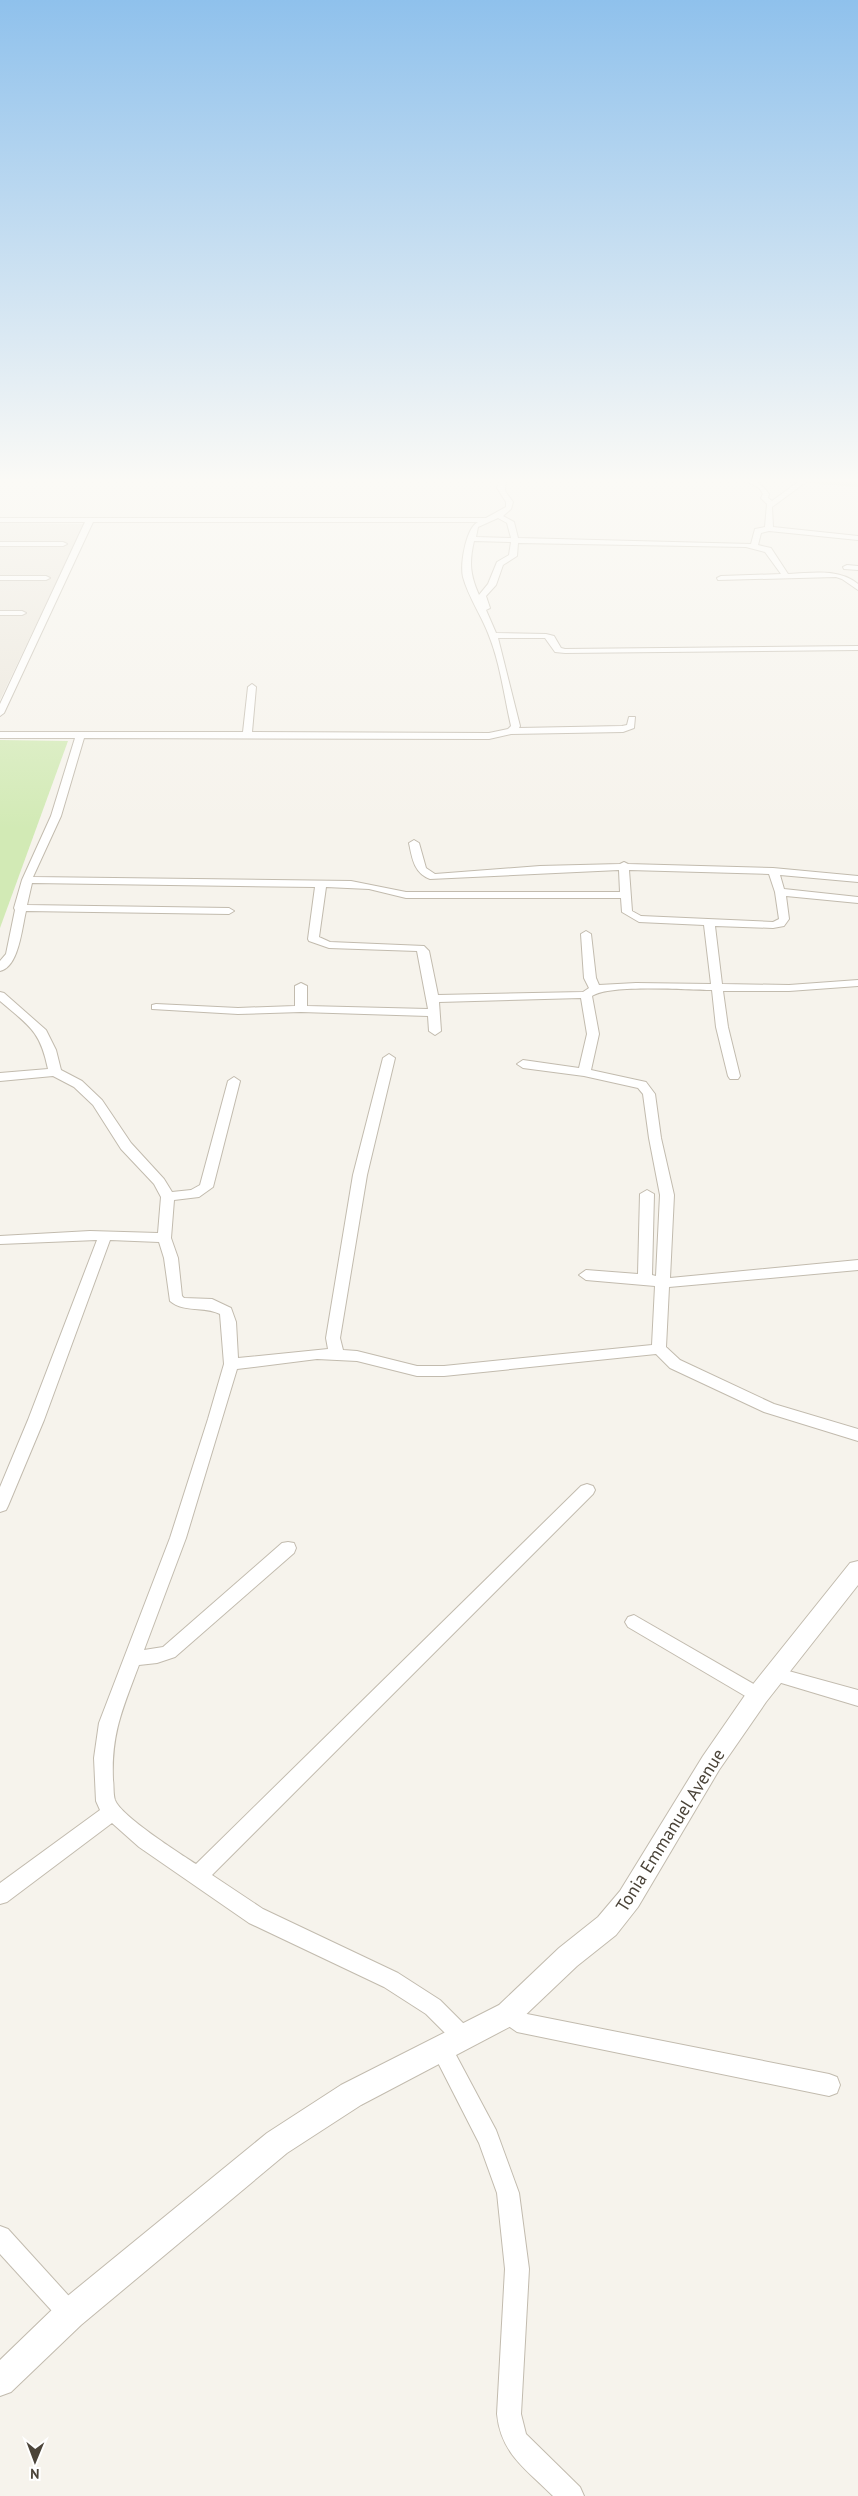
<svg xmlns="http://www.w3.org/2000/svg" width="858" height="2496" font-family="'PT Sans',sans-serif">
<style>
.residential{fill:#eae5da}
.green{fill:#d2eab5}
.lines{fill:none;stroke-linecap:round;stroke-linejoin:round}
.minor-casing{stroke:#c2bbae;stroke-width:2}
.tertiary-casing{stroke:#c2bbae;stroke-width:2}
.minor{fill:#fff;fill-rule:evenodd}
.tertiary{fill:#fff;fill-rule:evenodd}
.labels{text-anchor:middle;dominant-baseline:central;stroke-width:4;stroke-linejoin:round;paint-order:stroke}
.near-street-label{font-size:18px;fill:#4b4439;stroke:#fff}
</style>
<rect width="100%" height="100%" fill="#f6f3ec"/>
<polygon class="residential" points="0,523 84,524 0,700"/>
<g class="green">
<polygon points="752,479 858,479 858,487"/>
<polygon points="0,740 68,741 0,928"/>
</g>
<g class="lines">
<defs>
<g id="minor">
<path d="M500,479H506L505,491L513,502L511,509L503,516L514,522L518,538L751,544L755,529L765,527L767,504L761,498L763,494L759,488L743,479C755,479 762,484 769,494L768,498L772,501L802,479H810L772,507L773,527L858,536V540L769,531L761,533L758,545L771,548L788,574C813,573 838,568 858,584V590L842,579L836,577L718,580L717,578L721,576L781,574L765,552L746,547L518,543L517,556L503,565L496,585L486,596L490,608L486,610L496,633L546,634L554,636L561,648L565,649L858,646V650L565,653L555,652L545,638H498L520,726L519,728L622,726L627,725L629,717H635L634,728L623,732L511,734L489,739L84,738L61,816L33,877L351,881L406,892H620L619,870L430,879C414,873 412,858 409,843L414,840L419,843L426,868L435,874L540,866L620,864L624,862L628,864L773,868L858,876V882L780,875L784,889L858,897V903L786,896L789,919L784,926L773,928L715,926L722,984L789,985L858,980V986L789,991H723L728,1027L740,1076L738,1079H730L728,1076L716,1027L712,990C687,990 610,984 592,996L599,1034L591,1070L646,1082L655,1094L661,1138L674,1195L670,1278L858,1260V1270L669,1287L666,1347L680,1360L774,1404L858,1429V1441L764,1412L670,1368L656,1354L444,1376H417L357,1361L317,1359L237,1369L186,1538L144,1650L163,1647L282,1543L288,1542L294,1543L296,1548L294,1553L175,1657L157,1663L139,1665C123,1708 111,1733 113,1780C114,1786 113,1794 115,1800C121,1816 179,1853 196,1864L581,1486L587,1484L593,1486L595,1490L593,1494L212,1875L263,1909L398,1973L440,2000L469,2029L472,2036L469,2043L462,2046L455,2043L426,2014L384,1987L249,1923L139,1847L112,1823L7,1902L0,1904V1883L100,1810L96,1801L94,1758L99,1723L170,1538L208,1419L224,1364L220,1314C204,1306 184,1313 170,1301L164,1258L159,1242L110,1240L44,1420L8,1506L6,1510L0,1512V1487L28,1420L97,1240L0,1244V1236L90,1231L158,1233L161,1197L154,1184L121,1149L93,1105L74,1087L53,1076L0,1081V1073L48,1069C40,1030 29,1026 0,1001V992L4,993L46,1030L56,1050L61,1070L82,1081L102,1100L131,1143L164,1179L172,1192L191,1190L200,1185L228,1081L234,1077L240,1081L213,1187L199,1197L174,1200L171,1238L178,1258L182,1296L184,1298L212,1299L231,1308L236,1322L238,1358L328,1349L326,1338L353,1175L383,1058L389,1054L395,1058L367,1175L340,1338L343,1350L357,1351L417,1366H444L652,1345L655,1286L586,1280L579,1275L586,1270L638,1274L640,1194L647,1190L654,1194L652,1275L656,1276L660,1195L649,1138L643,1094L638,1088L584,1076L523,1068L517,1064L523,1060L579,1068L587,1034L581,998L439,1002L441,1031L435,1035L429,1031L428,1016L301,1012L238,1014L152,1009V1005L156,1004L238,1008L295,1006V986L301,983L307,986V1006L428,1009L417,951L329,948L309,941L308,939L315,887L32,883L27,905L229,908L234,911L229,914L26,911C22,927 19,967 0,971V961L6,954L15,910L14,908L22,880L51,816L75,738H0V732H243L248,687L252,684L256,687L252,732L489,733L508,729L511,726C504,695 500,662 488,633C481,615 468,596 463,577C460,564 466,528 478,522H93L4,713L0,716V704L85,522H0V518H486L506,507V502L497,488ZM498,518L507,523L511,538L476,537L478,527ZM474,541L511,542L509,555L497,562L488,584L479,595C470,575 469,562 474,541ZM629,870L769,874L775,892L779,919L773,922L641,916L632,911ZM326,887L369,889L406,898H621L622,912L639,922L704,925L711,984L636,983L599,985L596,978L591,934L586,931L581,934L584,978L589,988L583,992L438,995L429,951L424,946L330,942L319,937Z"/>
<polygon points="0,542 63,542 67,544 63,546 0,546"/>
<polygon points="847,565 858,566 858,570 844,569 843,567"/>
<polygon points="0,576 46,576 50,578 46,580 0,580"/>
<polygon points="0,611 22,611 26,613 22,615 0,615"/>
<polygon points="634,1615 764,1690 767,1695 764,1700 758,1703 752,1700 628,1627 625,1622 628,1617"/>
<polygon points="774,1667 858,1690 858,1706 768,1679 765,1674 768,1669"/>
<polygon points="508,2004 522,2013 829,2074 837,2077 840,2085 837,2093 829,2096 517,2032 501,2021 498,2014 501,2007"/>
<path d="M441,2036L448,2040L496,2130L519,2193L529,2269L521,2414L526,2434L580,2487L584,2496H553C526,2469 501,2454 497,2414L505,2269L497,2193L479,2143L430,2047L434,2040Z"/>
<polygon points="0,2226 8,2229 78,2306 82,2314 78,2322 70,2326 62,2322 0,2254"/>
</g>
<polygon id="tertiary" points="858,1561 858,1585 766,1702 719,1770 638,1907 616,1935 577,1966 517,2023 361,2105 287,2153 81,2325 11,2392 0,2396 0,2360 59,2303 267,2133 341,2085 499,2005 559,1948 598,1917 620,1891 703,1756 750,1688 850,1563"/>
</defs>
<use href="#minor" class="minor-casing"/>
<use href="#tertiary" class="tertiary-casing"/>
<use href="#minor" class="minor"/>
<use href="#tertiary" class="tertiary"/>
</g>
<linearGradient id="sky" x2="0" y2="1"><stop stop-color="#8fc1ec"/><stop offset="0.58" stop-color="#fbfaf6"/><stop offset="1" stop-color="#fbfaf6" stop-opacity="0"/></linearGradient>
<rect width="858" height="829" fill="url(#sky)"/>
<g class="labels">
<g class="near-street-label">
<text transform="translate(670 1830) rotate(-58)">Tonia Emmanuel Avenue</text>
</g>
</g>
<g transform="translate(35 2461) rotate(181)" stroke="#ffffff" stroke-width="4" paint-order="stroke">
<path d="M0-4L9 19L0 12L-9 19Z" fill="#4b4439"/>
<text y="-8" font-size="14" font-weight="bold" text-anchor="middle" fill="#4b4439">N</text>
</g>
</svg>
